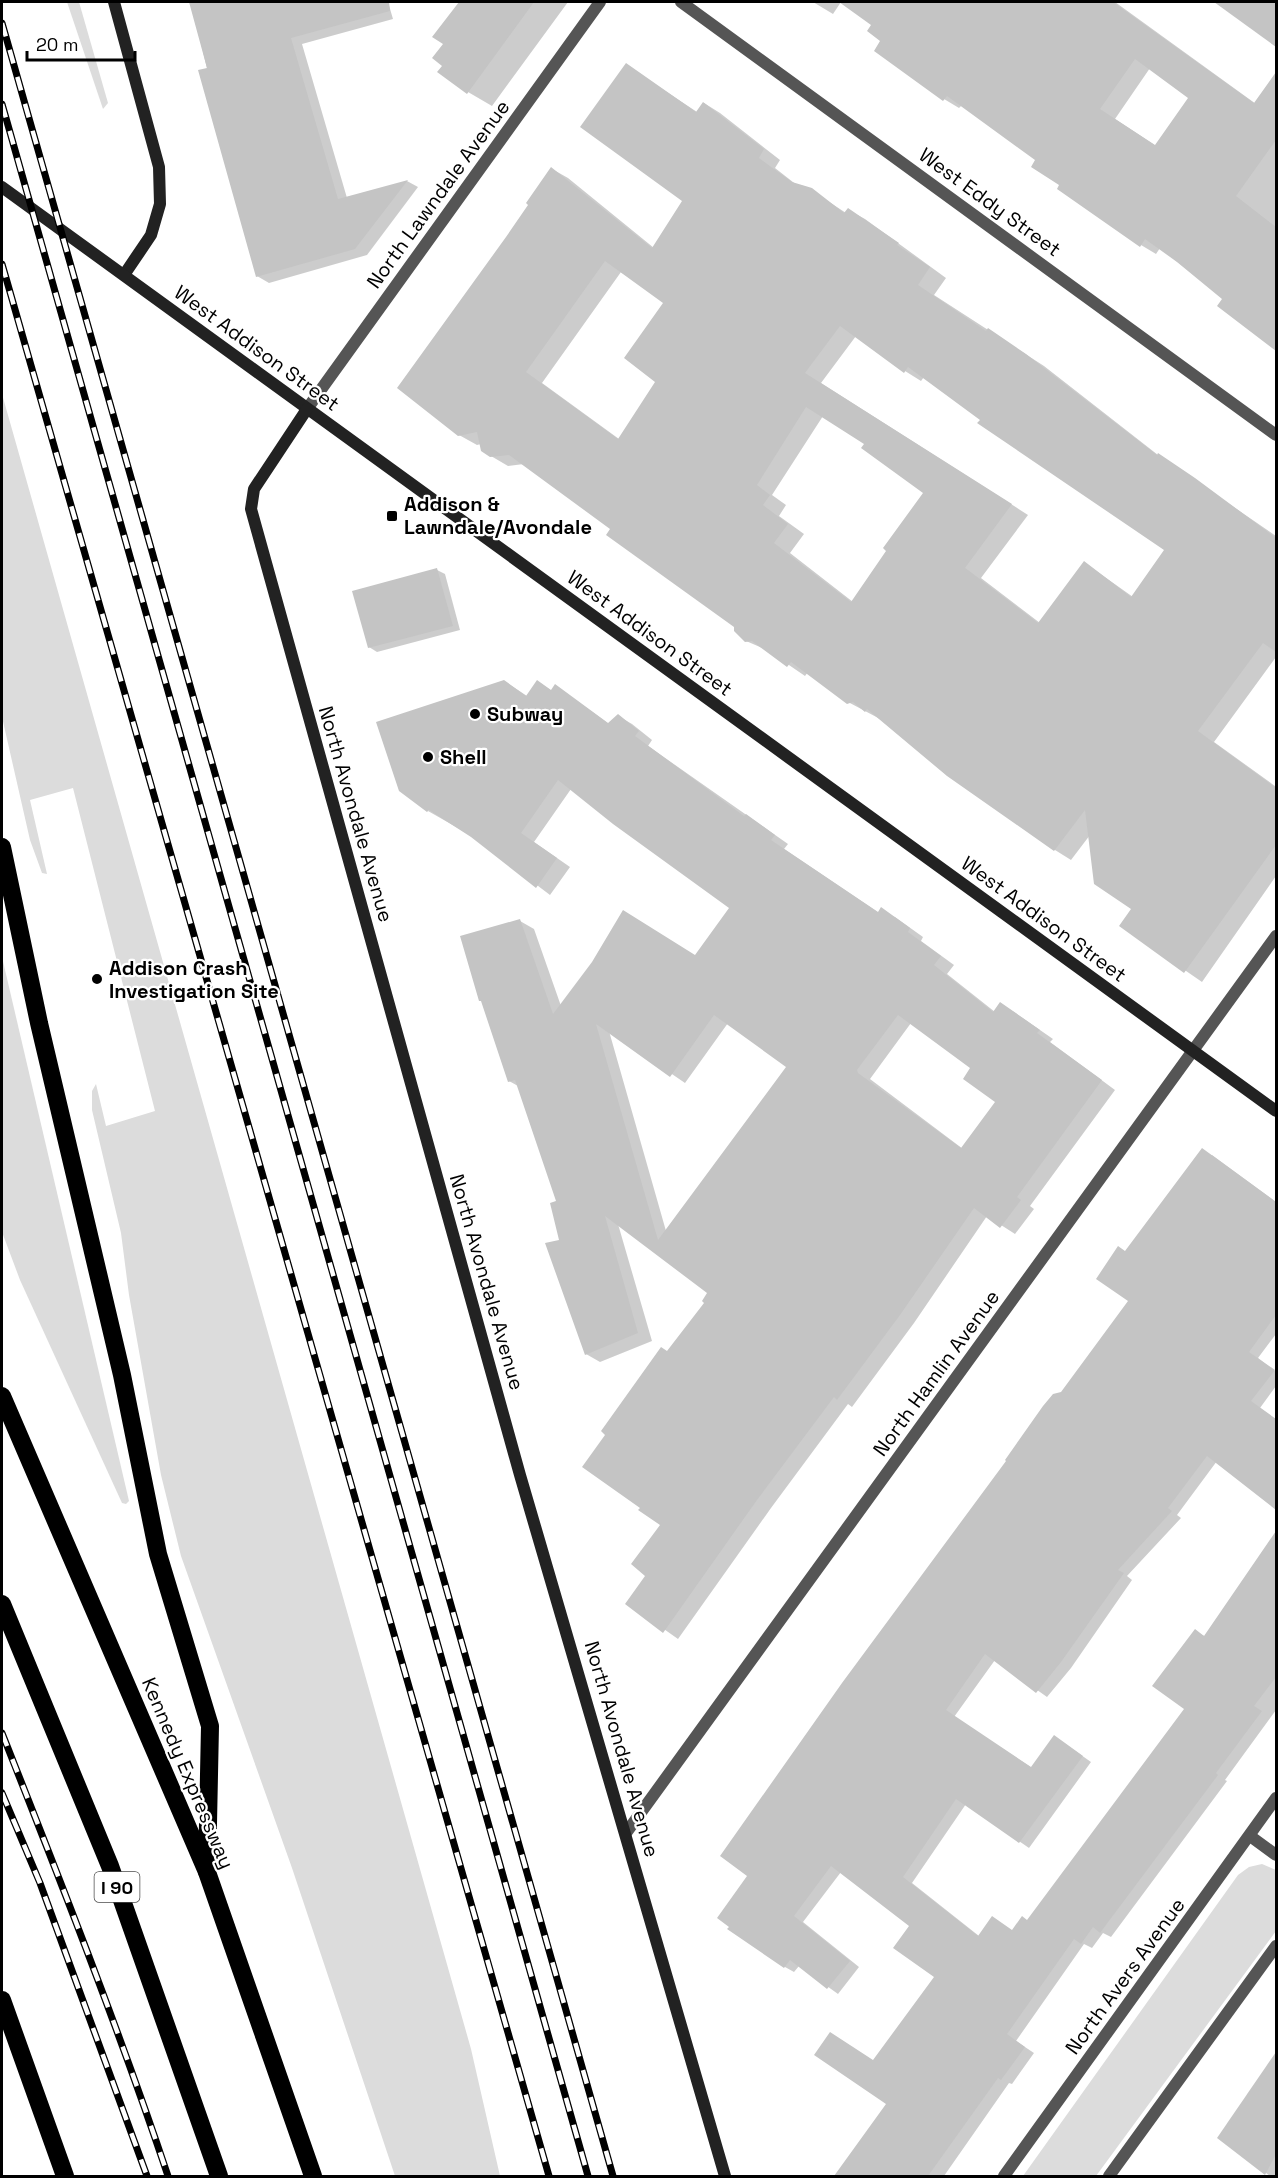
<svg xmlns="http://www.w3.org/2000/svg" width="1278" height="2178" font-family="'Space Grotesk',sans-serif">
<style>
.green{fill:#dcdcdc}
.shadow{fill:#0003;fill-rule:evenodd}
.building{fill:#c4c4c4;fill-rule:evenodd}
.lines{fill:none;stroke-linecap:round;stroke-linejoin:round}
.street{stroke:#555;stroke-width:12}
.secondary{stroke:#222;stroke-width:12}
.highway{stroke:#000;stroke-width:18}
.rail-casing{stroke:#000;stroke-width:7}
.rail{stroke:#fff;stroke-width:4.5;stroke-dasharray:14;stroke-linecap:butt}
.poi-dot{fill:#000;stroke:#fff;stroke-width:2}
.labels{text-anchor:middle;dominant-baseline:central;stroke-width:4.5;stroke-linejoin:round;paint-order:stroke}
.shield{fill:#fff;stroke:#4c4c4c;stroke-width:1.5}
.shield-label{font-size:18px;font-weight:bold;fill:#000}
.street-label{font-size:20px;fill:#000;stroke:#fff}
.poi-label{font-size:20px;font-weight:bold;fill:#000;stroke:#fff;text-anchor:start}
</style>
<rect width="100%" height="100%" fill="#fff"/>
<g class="green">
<polygon points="67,2 79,2 108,103 103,109"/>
<polygon points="2,394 471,2049 500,2176 395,2176 292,1868 181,1556 161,1475 129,1295 121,1233 92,1110 92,1091 96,1084 106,1126 155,1111 73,788 30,800 47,874 42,873 30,840 2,717"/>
<polygon points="2,957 129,1501 126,1504 122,1503 20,1280 2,1232"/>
<polygon points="1262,1864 1276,1870 1276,1931 1096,2176 1023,2176 1238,1875 1249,1867"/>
</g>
<g class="shadow">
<polygon points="191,2 388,2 393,19 302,44 347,198 407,181 418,187 367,255 269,283 257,276"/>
<polygon points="461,2 568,2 492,106 468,92 445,65 445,43 434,37"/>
<path d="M813,2H1115L1256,104L1276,75V347L1266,340L1224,299L1160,248L1156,254L1141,245L1037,159L962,105L959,108L944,99L882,41L873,25L841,2L833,14ZM1150,68L1190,97L1156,146L1115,119Z"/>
<path d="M626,65L697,112L704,103L720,113L780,160L775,168L798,186L811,190L846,213L848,210L865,219L946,278L934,295L1044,366L1158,455L1276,536V657L1214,742L1275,786L1276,784V876L1202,982L1121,926L1134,909L1090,835L1071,860L1055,850L948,775L882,720L848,702L808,672L805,676L767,650L746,641L736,626L612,529L524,464L508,466L491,456L481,444L477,445L459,435L508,238L552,169L568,178L654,248L684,201ZM621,272L665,303L657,382L619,439L542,383ZM856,336L905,371L921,381L924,377L1167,550L1133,597L1085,563L1040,623L981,578L1028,515L821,383ZM823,416L866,444L925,493L853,602L790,553L804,534L779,516L786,505L772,495Z"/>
<polygon points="437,570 445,574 460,630 377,652 369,647"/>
<path d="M504,681L527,696L538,682L552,691L556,686L609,724L618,716L632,724L652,740L648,746L788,844L784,849L879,913L895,917L923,937L921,941L954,965L947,974L995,1012L1000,1004L1014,1012L1053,1039L1050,1042L1115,1090L1030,1206L1034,1209L1015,1234L987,1216L914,1323L852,1407L848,1404L771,1508L678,1639L627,1603L647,1575L662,1525L668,1353L707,1302L709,1293L618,1224L652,1341L600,1362L586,1354L561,1241L558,1203L518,1086L509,1081L520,921L534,929L561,1006L695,957L731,908L571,789L534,842L570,867L550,895L472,836L428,811ZM728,1023L788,1067L666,1231L609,1031L685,1083ZM911,1023L972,1068L997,1102L963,1149L870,1079Z"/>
<polygon points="1212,1155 1276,1202 1276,1334 1258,1358 1276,1372 1276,1386 1260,1408 1276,1420 1276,1508 1217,1461 1177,1515 1181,1518 1127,1576 1132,1580 1071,1668 1047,1697 995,1660 954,1717 1032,1768 1064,1743 1091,1762 1029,1848 966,1804 912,1883 979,1936 1013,1932 1028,1921 1186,1709 1195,1631 1206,1637 1276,1534 1276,1710 1225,1780 1227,1781 1111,1937 1103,1933 1092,1948 1084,1944 1016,2041 1034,2053 1012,2084 1009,2083 944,2176 840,2176 838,2175 888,2103 874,2062 937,1977 911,1926 841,1872 803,1922 859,1967 838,1994 799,1966 794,1972 785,1967 749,1875 1062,1394 1131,1301 1126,1252"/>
<polygon points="1276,2053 1276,2176 1270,2176 1219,2138"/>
</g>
<g class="building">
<polygon points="189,2 389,2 390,11 291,38 338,199 408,180 355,249 256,277 198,70 207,68"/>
<polygon points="459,2 534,2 467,94 437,72 442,66 432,58 443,44 432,37"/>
<path d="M839,2H1113L1254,103L1276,72V140L1236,196L1276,227V351L1217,306L1222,299L1177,262L1145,239L1140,247L1057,189L1059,185L1031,167L1035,160L947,96L943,101L874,51L880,41L867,31L871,25ZM1135,59L1188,98L1155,145L1100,109Z"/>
<polygon points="1214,2 1276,2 1276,47"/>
<path d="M626,63L696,112L703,102L764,149L759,158L792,182L812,188L844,213L848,208L899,243L897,245L930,267L918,285L986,331L988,328L1026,354L1157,455L1158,453L1195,478L1276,538V652L1263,643L1198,731L1276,788V845L1184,973L1119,926L1131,909L1094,884L1085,810L1054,851L947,776L867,709L865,712L853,702L847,704L791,662L787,667L752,641L745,642L734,631V627L606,535L610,529L509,455L490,457L481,451L477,432L458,436L397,388L506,237L528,205L526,203L551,167L652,248L682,201L580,127ZM605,261L663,303L624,358L655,382L618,439L526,372ZM840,326L904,373L908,367L980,420L977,423L1164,550L1131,597L1084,561L1038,623L968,570L965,568L1012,504L805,373ZM806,407L864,444L861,448L923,493L883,548L886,551L851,602L774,543L788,524L763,505L770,495L757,485Z"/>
<polygon points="437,568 453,626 368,648 352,591"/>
<path d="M504,680L526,696L537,680L551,690L555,684L608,723L618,714L639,731L635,736L744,816L746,814L775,835L771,840L878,912L881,907L910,928L908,932L941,956L934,965L993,1012L1000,1002L1040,1030L1037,1033L1102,1080L1017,1197L1021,1200L1000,1228L974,1208L900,1315L837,1400L834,1397L757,1500L663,1633L625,1604L645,1576L631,1564L660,1525L638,1510L640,1508L582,1467L605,1435L601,1431L661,1347L667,1351L704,1303L702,1301L707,1293L605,1216L638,1333L585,1355L545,1243L559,1240L550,1203L556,1201L515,1080L508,1082L481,1001H479L460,936L520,919L553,1014L592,962L623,910L695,955L729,908L613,824L558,780L521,833L557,858L536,888L471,837L429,810L427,812L399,791L376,722ZM714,1015L786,1067L658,1240L596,1024L670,1077ZM898,1015L970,1068L963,1079L995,1102L961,1148L858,1073L857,1070Z"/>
<polygon points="1202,1148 1276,1202 1276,1315 1249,1352 1275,1370 1251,1401 1276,1419 1276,1510 1207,1456 1168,1508 1172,1511 1118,1570 1124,1573 1061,1662 1036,1693 985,1654 946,1710 1031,1767 1054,1735 1083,1756 1019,1843 956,1799 903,1877 978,1936 992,1916 1012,1930 1022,1916 1027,1920 1184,1709 1152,1686 1195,1629 1204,1636 1276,1531 1276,1677 1254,1706 1262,1711 1216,1773 1218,1775 1100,1933 1093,1927 1081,1944 1074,1939 1007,2034 1025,2047 1001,2080 998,2078 928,2176 834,2176 886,2104 814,2055 830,2032 873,2060 934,1977 893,1948 909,1926 831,1866 794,1916 850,1961 827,1989 790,1960 784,1968 727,1929 729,1927 717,1918 747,1876 720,1856 842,1683 1006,1461 1005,1460 1043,1406 1053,1394 1061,1392 1128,1301 1096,1279 1118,1246 1125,1251"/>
<polygon points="1276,2052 1276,2154 1265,2175 1217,2138"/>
</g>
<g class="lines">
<g class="street">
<polyline points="681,2 1276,435"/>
<polyline points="307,409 600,2"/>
<polyline points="626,1833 1276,936"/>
<polyline points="1250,1836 1276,1855"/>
<polyline points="1004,2176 1276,1798"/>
<polyline points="1109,2176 1276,1946"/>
</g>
<g class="secondary">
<polyline points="114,2 159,167 160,204 151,235 124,275"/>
<polyline points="2,187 1276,1111"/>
<polyline points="307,409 254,489 251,509 520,1475 725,2176"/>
</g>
<g class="highway">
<polyline points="2,847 39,1023 122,1375 158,1554 210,1726 207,1872"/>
<polyline points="2,1396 207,1872 313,2176"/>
<polyline points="2,1604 110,1866 219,2176"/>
<polyline points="2,2000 65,2176"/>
</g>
<defs>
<g id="rail">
<polyline points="2,23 613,2176"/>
<polyline points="2,104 588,2176"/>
<polyline points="2,264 549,2176"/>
<path d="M2,1733C60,1880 118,2027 168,2176"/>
<polyline points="2,1793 40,1883 147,2176"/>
</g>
</defs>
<use href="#rail" class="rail-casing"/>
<use href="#rail" class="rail"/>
</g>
<g class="poi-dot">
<rect x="386" y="510" width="12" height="12" rx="3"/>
<circle cx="475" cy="714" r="6"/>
<circle cx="428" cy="757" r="6"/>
<circle cx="97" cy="979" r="6"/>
</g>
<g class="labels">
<rect class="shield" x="94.5" y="1872" width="45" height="30" rx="4.5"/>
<g class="shield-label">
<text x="117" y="1887">I 90</text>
</g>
<g class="street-label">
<text transform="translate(438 194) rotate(-54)">North Lawndale Avenue</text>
<text transform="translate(990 202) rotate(36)">West Eddy Street</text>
<text transform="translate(257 348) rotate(36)">West Addison Street</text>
<text transform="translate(650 633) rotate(36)">West Addison Street</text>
<text transform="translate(356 814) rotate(74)">North Avondale Avenue</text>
<text transform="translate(1044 919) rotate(36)">West Addison Street</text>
<text transform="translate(487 1282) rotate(74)">North Avondale Avenue</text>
<text transform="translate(936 1373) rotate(-54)">North Hamlin Avenue</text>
<text transform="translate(622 1749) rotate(74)">North Avondale Avenue</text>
<text transform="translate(188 1773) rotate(67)">Kennedy Expressway</text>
<text transform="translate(1125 1976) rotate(-54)">North Avers Avenue</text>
</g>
<g class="poi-label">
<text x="404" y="504">Addison &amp;<tspan x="404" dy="23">Lawndale/Avondale</tspan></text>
<text x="487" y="714">Subway</text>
<text x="440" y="757">Shell</text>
<text x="109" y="968">Addison Crash<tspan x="109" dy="23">Investigation Site</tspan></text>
</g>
</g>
<rect width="1278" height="2178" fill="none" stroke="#000000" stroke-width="6"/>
<path d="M27 51v9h108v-9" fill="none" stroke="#000000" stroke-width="3"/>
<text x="36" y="51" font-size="18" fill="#000000" stroke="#ffffff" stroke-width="4.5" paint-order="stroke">20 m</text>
</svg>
